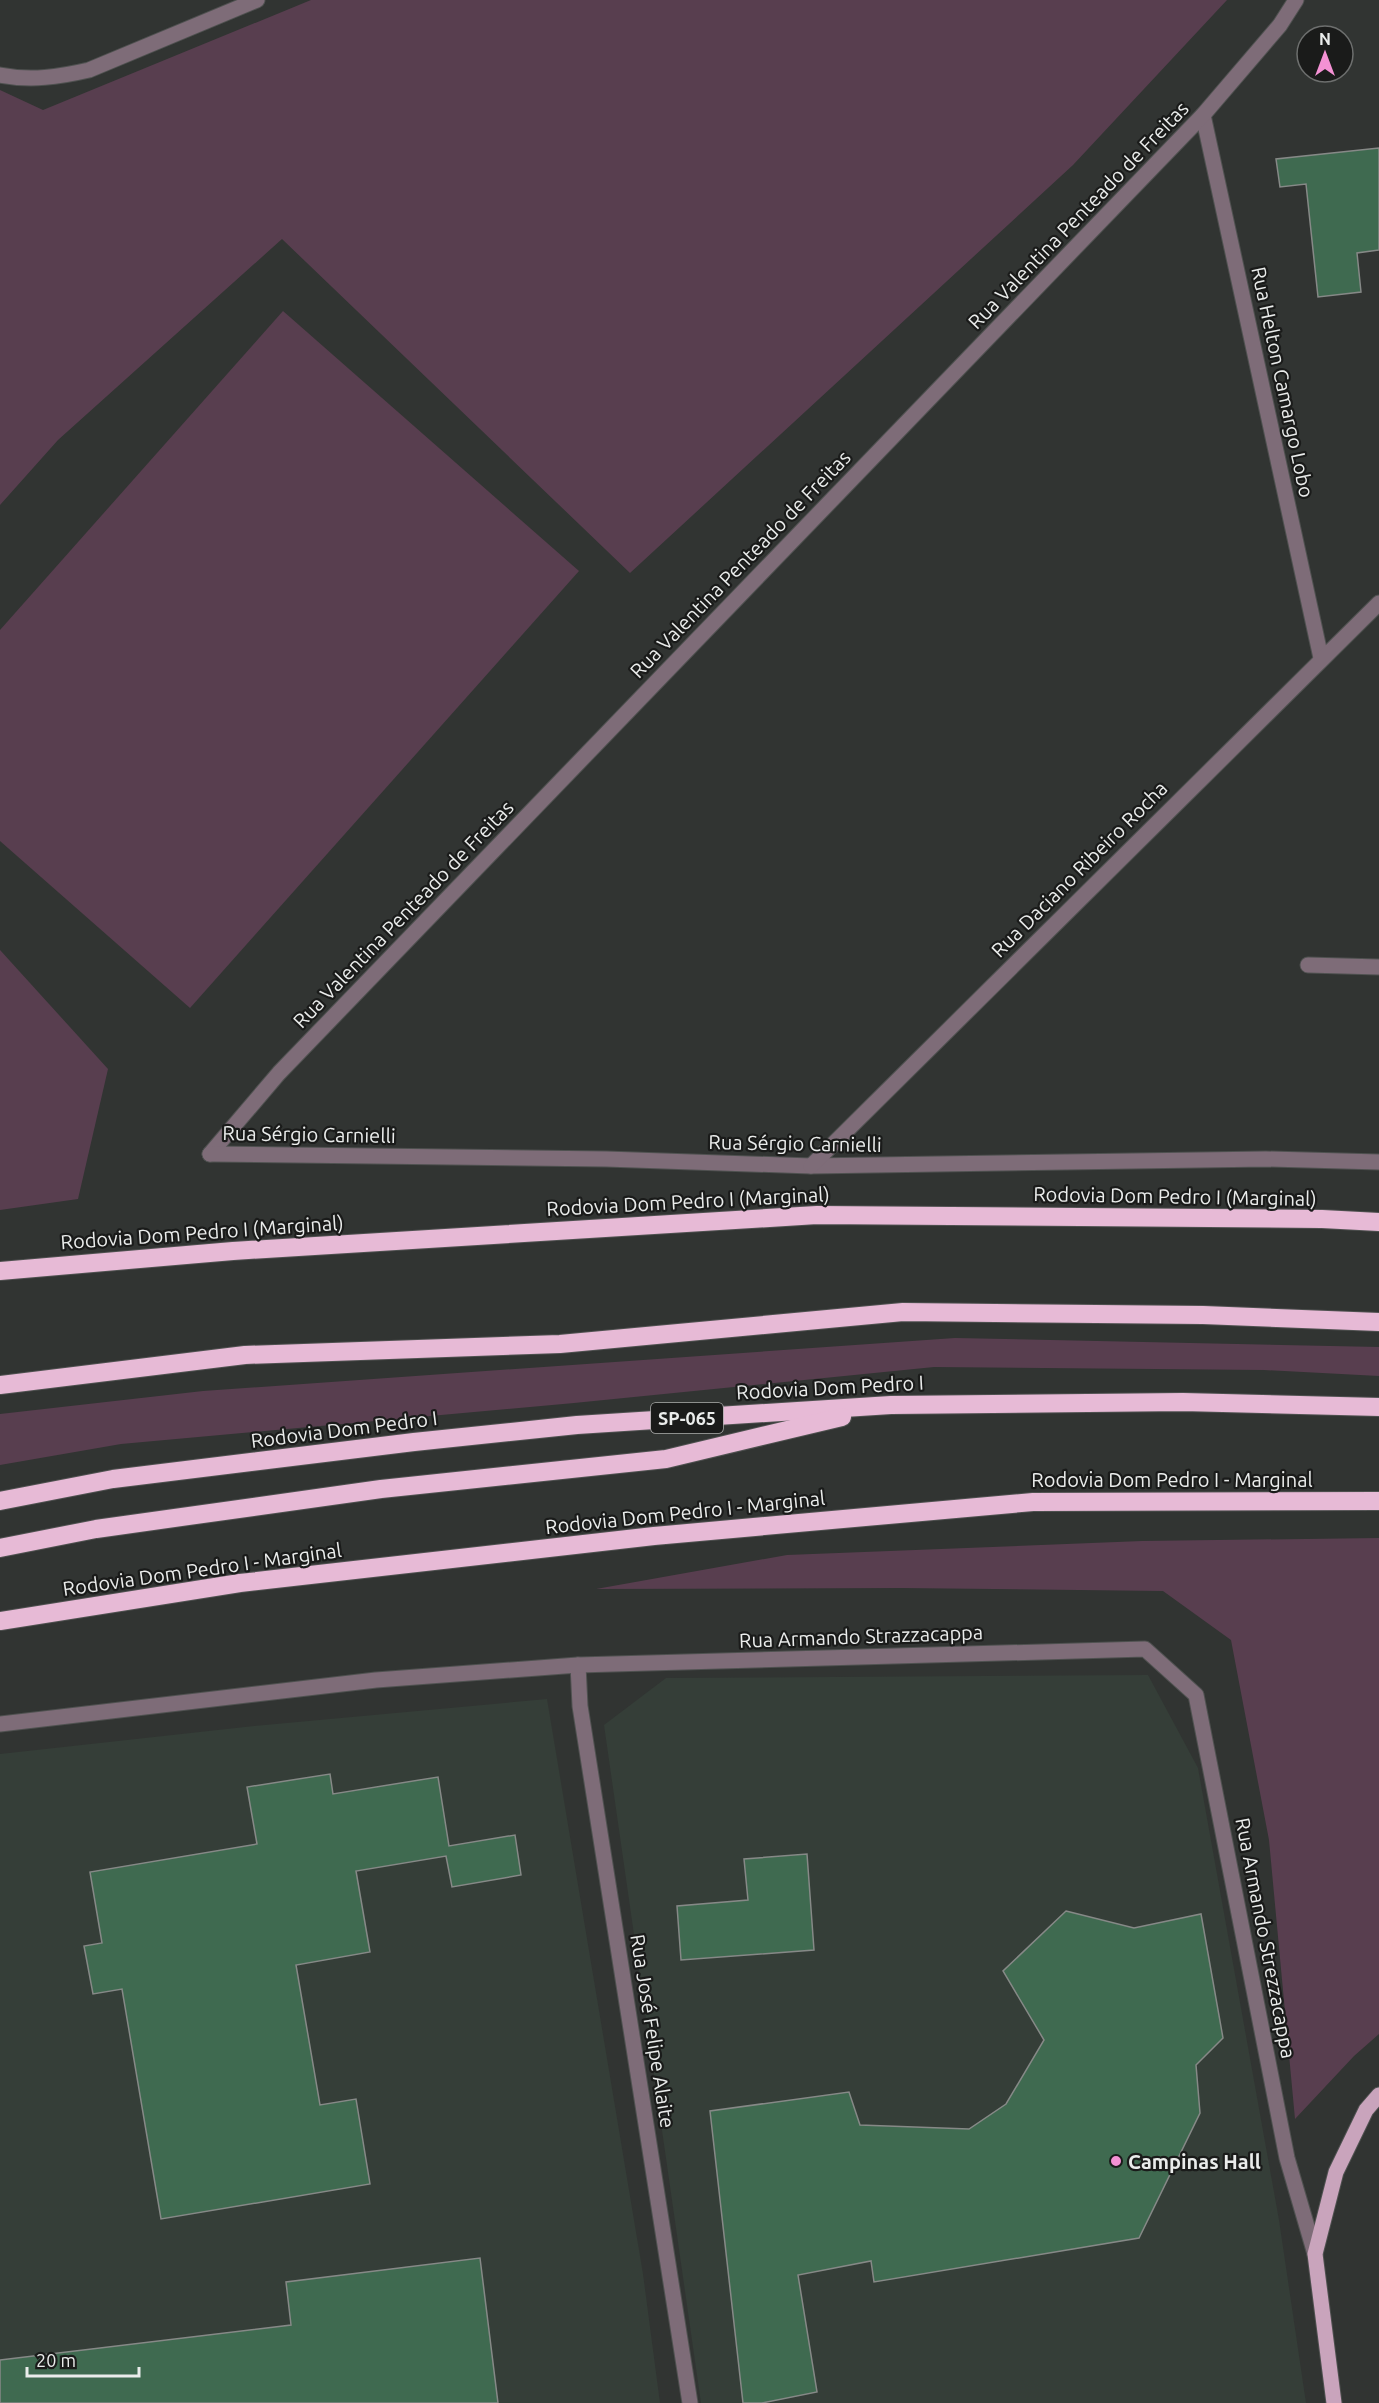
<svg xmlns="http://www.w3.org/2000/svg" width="1379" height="2403" font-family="Ubuntu,sans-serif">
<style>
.built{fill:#353e38}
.green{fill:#583e4f}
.building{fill:#3f6a50;stroke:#868987;stroke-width:1.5}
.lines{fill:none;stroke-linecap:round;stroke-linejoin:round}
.minor-casing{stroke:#4f5150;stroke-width:17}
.major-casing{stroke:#4f5150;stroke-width:17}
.highway-casing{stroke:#4f5150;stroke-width:20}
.minor{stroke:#7e6c78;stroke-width:15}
.major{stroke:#c9a4bc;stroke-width:15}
.highway{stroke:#e7bad6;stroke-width:18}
.poi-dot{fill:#f491d4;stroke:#1a1b1a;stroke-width:2}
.labels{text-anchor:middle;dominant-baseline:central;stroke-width:4.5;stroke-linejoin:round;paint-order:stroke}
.shield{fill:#1a1b1a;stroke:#acadac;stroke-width:1.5}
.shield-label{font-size:18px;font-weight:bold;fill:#eaeceb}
.street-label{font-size:20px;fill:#eaeceb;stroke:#1a1b1a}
.poi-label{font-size:20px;font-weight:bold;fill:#eaeceb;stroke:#1a1b1a;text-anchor:start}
</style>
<rect width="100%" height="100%" fill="#313432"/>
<g class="built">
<polygon points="1148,1675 1198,1768 1279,2220 1306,2403 701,2403 604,1725 666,1678"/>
<polygon points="547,1699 643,2274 660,2403 0,2403 0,1754 254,1726"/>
</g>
<g class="green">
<polygon points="311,0 1227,0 1073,165 630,573 282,239 58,440 0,505 0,90 43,110"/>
<polygon points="283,311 579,571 190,1008 0,841 0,630"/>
<polygon points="0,950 108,1069 78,1199 0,1210"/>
<polygon points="955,1338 1379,1347 1379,1376 1264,1370 934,1367 574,1403 121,1444 0,1465 0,1414 203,1391"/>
<polygon points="1379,1538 1379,2034 1354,2056 1295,2119 1269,1840 1231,1640 1163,1591 901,1588 596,1589 787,1555 1142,1541"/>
</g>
<g class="building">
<polygon points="1379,148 1379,250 1357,253 1361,292 1318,297 1306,184 1280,187 1276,159"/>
<polygon points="330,1774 333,1794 438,1777 449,1846 515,1835 521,1875 452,1887 446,1856 356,1871 370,1952 296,1965 320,2105 356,2099 370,2184 161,2219 122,1989 93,1994 84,1946 102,1943 90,1872 257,1844 247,1787"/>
<polygon points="807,1854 814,1950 681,1960 677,1906 748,1900 744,1859"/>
<polygon points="1066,1911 1134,1928 1201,1914 1223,2038 1196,2065 1200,2113 1139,2238 874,2282 871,2261 798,2275 817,2392 762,2403 743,2403 710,2111 849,2092 860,2125 969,2129 1006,2104 1044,2040 1003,1971"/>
<polygon points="480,2258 498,2403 0,2403 0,2360 291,2325 286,2282"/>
</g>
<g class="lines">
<defs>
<g id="minor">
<path d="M0,75C31,81 59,77 89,70L257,0"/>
<polyline points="1203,115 1321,658"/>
<polyline points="1308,965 1379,967"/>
<polyline points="210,1154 279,1073 1203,115 1280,25 1296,0"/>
<polyline points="210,1154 606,1159 811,1166 1266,1159 1379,1162"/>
<polyline points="811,1166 1379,603"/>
<polyline points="578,1665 580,1706 690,2403"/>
<polyline points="0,1724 376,1680 578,1665 1145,1649 1196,1695 1287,2158 1315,2254"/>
</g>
<polyline id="major" points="1334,2403 1315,2254 1336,2172 1366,2110 1379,2095"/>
<g id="highway">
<polyline points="0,1271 233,1251 817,1215 1322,1219 1379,1222"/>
<polyline points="0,1385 245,1355 560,1344 903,1312 1203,1315 1379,1322"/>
<polyline points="0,1501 113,1479 414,1442 577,1425 891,1405 1183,1402 1379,1407"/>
<polyline points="0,1548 96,1529 381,1489 666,1459 842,1417"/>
<polyline points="0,1621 240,1583 654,1536 1033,1502 1379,1501"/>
</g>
</defs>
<use href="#minor" class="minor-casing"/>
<use href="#major" class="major-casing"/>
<use href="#highway" class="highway-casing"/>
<use href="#minor" class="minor"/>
<use href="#major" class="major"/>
<use href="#highway" class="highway"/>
</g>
<circle class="poi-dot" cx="1116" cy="2161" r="6"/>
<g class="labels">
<rect class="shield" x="651" y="1403" width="72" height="30" rx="4.5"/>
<g class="shield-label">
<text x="687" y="1418">SP-065</text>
</g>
<g class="street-label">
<text transform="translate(1078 215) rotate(-46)">Rua Valentina Penteado de Freitas</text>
<text transform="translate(1283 382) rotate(78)">Rua Helton Camargo Lobo</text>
<text transform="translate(740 564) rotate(-46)">Rua Valentina Penteado de Freitas</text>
<text transform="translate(1079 869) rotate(-45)">Rua Daciano Ribeiro Rocha</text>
<text transform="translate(403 914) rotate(-46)">Rua Valentina Penteado de Freitas</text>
<text transform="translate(309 1134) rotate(1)">Rua Sérgio Carnielli</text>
<text transform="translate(795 1143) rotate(1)">Rua Sérgio Carnielli</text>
<text transform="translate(1175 1196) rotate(1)">Rodovia Dom Pedro I (Marginal)</text>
<text transform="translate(688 1201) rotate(-3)">Rodovia Dom Pedro I (Marginal)</text>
<text transform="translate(202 1232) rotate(-4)">Rodovia Dom Pedro I (Marginal)</text>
<text transform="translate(830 1387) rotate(-3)">Rodovia Dom Pedro I</text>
<text transform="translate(344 1429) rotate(-7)">Rodovia Dom Pedro I</text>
<text x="1172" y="1479">Rodovia Dom Pedro I - Marginal</text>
<text transform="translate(685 1512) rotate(-6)">Rodovia Dom Pedro I - Marginal</text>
<text transform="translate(202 1569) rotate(-8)">Rodovia Dom Pedro I - Marginal</text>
<text transform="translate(861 1636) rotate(-2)">Rua Armando Strazzacappa</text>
<text transform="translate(1266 1938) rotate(79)">Rua Armando Strezzacappa</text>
<text transform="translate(653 2031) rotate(81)">Rua José Felipe Alaite</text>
</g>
<g class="poi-label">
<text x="1128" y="2161">Campinas Hall</text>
</g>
</g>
<g transform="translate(1325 54)"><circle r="28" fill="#1a1b1a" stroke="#6d6f6e" stroke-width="1.5"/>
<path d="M0-4.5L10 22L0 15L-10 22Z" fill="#f491d4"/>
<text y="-9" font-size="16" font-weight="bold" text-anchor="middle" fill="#eaeceb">N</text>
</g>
<path d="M27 2367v9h112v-9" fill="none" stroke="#eaeceb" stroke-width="3"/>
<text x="36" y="2367" font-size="18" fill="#eaeceb" stroke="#1a1b1a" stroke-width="4.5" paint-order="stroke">20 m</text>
</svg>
